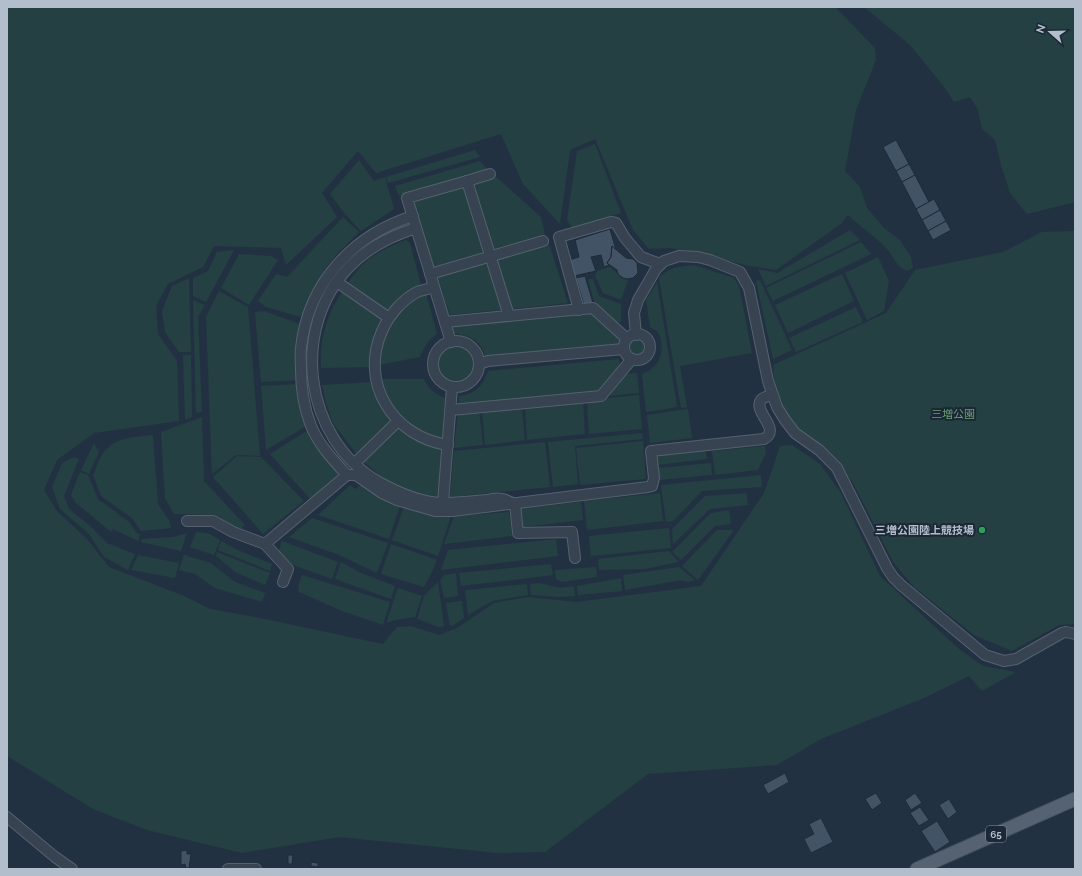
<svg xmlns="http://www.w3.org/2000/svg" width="1082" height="876" font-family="Raleway,'Noto Sans JP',sans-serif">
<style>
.green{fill:#244043}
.building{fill:#435366;stroke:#1e2a38}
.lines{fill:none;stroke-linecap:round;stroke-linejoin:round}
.minor-casing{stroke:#55616f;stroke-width:12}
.major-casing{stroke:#404c5a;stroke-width:15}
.minor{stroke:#374351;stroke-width:10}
.major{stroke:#556271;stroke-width:13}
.leisure-dot{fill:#2e9e5b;stroke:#1c2836;stroke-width:1.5}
.labels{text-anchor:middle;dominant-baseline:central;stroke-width:4;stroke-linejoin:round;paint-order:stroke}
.shield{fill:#1c2836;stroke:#86919f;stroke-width:1}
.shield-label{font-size:10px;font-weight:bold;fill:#b3becc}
.park-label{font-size:11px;fill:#689f73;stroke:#1c2836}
.poi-label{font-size:11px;font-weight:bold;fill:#b3becc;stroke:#1c2836;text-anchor:end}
</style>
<rect width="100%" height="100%" fill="#223142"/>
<g class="green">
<path d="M7,7H835L875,48L876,60L856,110L845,171L860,187L867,208L884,228L900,240L911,257L913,268L907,271C897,267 896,261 890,253C879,238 861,228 848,215L842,223L776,270L750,266L671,248L649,249L633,230L595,139L570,150L560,224L523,184L501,134L376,173L358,151L322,193L337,217L286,265L281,248L214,246L203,267L168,284L156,306L158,334L177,361L179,421L94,433L57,460L44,490L57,511L87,539L109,567L184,596L210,609L260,618L383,644L397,627L411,626L439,635L457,628L494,603L527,597L576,602L701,586L764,493L780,446L792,445L820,464L841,493L880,576L959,649L983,666L1016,672L982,691L969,676L924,698L821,739L777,765L648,774L545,852L498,853L339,837L242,853L147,830L93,809L7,756Z"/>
<polygon points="864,7 1075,7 1075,202 1027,214 1010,193 1001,165 995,140 982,129 978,110 970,97 954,102 945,88 910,45"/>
<polygon points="595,144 621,213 572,228 567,220 577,151"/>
<polygon points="475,150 480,157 388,183 386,177"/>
<polygon points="359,160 374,181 385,177 394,209 361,231 345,214 330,194"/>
<polygon points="480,161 488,170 399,196 395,186"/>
<polygon points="494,175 541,217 545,234 494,249 472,183"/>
<polygon points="465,185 484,252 433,267 411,201"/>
<polygon points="343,217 359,232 338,253 324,270 321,280 304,318 266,307 258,301 276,274 287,277"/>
<polygon points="850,230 860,240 766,286 758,269 777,273"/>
<polygon points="1075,231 1075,626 1073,624 1059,625 1012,651 974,635 914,587 893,562 853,483 836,459 807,436 796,426 787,413 775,388 773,365 886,313 915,270 1003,252 1042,232"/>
<path d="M406,240L410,243L421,285C407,292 397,301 387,313L346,285C351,279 356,271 362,265C374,253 391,246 406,240Z"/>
<polygon points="861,242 871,254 773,301 766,288"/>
<polygon points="549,244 568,303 512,309 496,259"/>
<polygon points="234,250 206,302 193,296 193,278 208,271 217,252"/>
<polygon points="239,254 271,256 278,260 249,305 221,288"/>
<polygon points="878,257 889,281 884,311 867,320 845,273"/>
<polygon points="487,262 501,310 450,315 437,277"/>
<path d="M694,265L734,278L739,286L752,353L680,366L687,407L681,408L659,278C669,267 680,266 694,265Z"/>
<path d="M610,267C617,271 619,278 628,280L621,300L603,293L595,276L597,271Z"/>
<polygon points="842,274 854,301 788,333 775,305"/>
<polygon points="189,278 191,352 179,352 165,332 162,311 172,286"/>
<polygon points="590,279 593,279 599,296 621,304 621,322 616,323 595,305 588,280"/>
<polygon points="760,280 792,350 773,359 756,281"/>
<path d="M657,282L677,407L646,412L642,374C661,367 666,350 658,332L650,327L646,300Z"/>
<path d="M343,290L384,319L372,367L321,368C320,336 326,317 343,290Z"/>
<polygon points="219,291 248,307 260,456 236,455 212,474 206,317"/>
<path d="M426,293L437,334C428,340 424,347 420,357L379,365C379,332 397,308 426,293Z"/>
<polygon points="193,300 205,305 198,317 202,412 196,413"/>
<polygon points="856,307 863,322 796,352 789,338"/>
<polygon points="264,311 302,325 299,380 261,382 255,312"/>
<path d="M591,312L621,336V341L618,344L485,356C481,339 468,335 452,333L451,325Z"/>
<circle cx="637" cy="347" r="9"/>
<circle cx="456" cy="365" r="20"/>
<polygon points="183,355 191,355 192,417 185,420"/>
<path d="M619,359L620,365L599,393L458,406L459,396C475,394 483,386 488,371Z"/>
<polygon points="637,373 639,393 608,396 608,392 621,375"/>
<path d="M381,379H424C428,389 435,394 445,398L442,441L424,435L401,420L385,396Z"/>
<path d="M374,382C378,397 383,409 393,421L357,455L333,423L326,403L322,385Z"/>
<polygon points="299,384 308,425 266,450 261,386"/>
<polygon points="639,395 642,429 589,434 587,400"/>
<polygon points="583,400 585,434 527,440 525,407"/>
<polygon points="522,407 525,440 485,445 482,410"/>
<polygon points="688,409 692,438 650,443 647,415"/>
<polygon points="479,410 483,445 454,448 458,413"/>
<polygon points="202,417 204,481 245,525 239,530 215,515 174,514 165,498 161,432"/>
<path d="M398,426C414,439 422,443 442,448L439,498C406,492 388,484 363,461Z"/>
<polygon points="310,429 341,475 311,500 270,454"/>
<polygon points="642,433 643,439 575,446 578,484 553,487 548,442"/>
<path d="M153,435L158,504L170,522L171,528L141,531L132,518L101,496L93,475C96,469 98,461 102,455C113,437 134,437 153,435Z"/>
<polygon points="643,441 646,479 580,485 576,448"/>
<polygon points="545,442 550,487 450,497 454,451"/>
<polygon points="94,443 99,452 89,474 81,470"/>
<polygon points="765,446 766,453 758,470 715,475 712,451"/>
<polygon points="705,447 707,459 657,465 656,453"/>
<polygon points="237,456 261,457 304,501 263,534 213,477"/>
<polygon points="74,457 79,459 64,496 69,509 89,525 107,543 135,554 128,570 104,557 89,534 60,509 52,487 62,463"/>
<polygon points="711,463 712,475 659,480 658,468"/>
<polygon points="80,472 88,475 98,499 129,522 136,532 140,535 138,541 113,529 111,532 75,502 71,495"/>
<polygon points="761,475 762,487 702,491 673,521 666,522 661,485"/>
<polygon points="350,485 355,489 361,485 400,506 389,539 318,515"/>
<polygon points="660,493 663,521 587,530 584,501"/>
<polygon points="747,493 748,505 710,509 673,544 672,529 705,496"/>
<polygon points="581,502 583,520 523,527 521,508"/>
<polygon points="404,507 421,513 451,516 438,556 392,540"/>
<polygon points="729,510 731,524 715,526 681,560 672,552 711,513"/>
<polygon points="509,512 512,536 444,544 454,516"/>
<polygon points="312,518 388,543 377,573 339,555 289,537"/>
<polygon points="669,528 671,548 591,556 589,536"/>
<polygon points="717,530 734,530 698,580 682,566"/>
<polygon points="196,532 208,533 220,540 214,555 190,547"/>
<polygon points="187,533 181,551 141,542 142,539 173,537"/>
<polygon points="556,539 558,556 441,570 448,550"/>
<polygon points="221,541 238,550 272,564 270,571 218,550"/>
<polygon points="282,541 338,562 332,579 293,565 278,553"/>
<polygon points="391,544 437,560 433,570 424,587 381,574"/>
<polygon points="669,551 679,562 644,569 599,570 598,559"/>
<polygon points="217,552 270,573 265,585 235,572 216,556"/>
<polygon points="138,555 179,563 175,578 131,570"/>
<polygon points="184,555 211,563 235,582 265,593 262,602 215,588 195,574 179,570"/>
<polygon points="341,562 361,573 395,586 391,599 335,579"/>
<polygon points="551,564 553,575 461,586 459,573"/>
<polygon points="596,567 597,577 562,582 556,579 555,570"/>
<polygon points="679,567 695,580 688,582 681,580 625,590 623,575"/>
<polygon points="456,573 458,596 444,598 440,580 445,575"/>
<polygon points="302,575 390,602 383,625 342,611 299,592 298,586"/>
<polygon points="621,578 622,591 578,595 577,586"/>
<polygon points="438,582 444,626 439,627 417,619 424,596"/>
<polygon points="540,583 559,588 574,586 575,596 559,597 531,595 530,584"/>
<polygon points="527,584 528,595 492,601 468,615 465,590"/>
<polygon points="398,588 422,596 415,617 396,620 386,623"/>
<polygon points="462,601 464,618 454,625 450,626 446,603"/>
</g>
<g class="building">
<polygon points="896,140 909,164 896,171 883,147"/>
<polygon points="909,164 915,175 902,182 896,171"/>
<polygon points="915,175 929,202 916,209 902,182"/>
<polygon points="934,199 940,210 922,220 916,209"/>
<polygon points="940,210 946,221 928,231 922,220"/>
<polygon points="946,221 951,230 933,240 928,231"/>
<polygon points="610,229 616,250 612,246 611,257 607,263 609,265 604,267 601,255 591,257 596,271 574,276 569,260 579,257 575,240"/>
<polygon points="612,246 626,258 633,259 637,263 638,273 633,278 627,279 623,278 618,274 617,270 607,263 611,257"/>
<polygon points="585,276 593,303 584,305 576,278"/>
<polygon points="785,773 789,782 768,794 763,785"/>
<polygon points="876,793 882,803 872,810 865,799"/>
<polygon points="915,793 922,803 911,810 905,800"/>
<polygon points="949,799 957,812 948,819 939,805"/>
<polygon points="920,807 929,820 919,826 910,813"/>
<polygon points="821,818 833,842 811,853 804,839 814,834 809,824"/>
<polygon points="937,821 950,842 935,852 921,831"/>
<polygon points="187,850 187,854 191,854 189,868 186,868 185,864 181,865 181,851"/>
<polygon points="288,855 293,855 292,864 288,864"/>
<polygon points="311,862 318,863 318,867 311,866"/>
</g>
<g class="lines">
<defs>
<g id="minor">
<polyline points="467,181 490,174"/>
<path d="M416,228C391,236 368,247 349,267C290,328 303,439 379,482C397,492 423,503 444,503C458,503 473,501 487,500C491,499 497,498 502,499C505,499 509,502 513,503"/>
<polyline points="430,274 543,241"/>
<polyline points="337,282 389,318"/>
<path d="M434,287C429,289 422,290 417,292C402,300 389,315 382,331C359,383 393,437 448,445"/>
<polyline points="579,310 559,237 611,222 616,223 625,238 641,257 660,264"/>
<polyline points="445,322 593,308 627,339"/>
<circle cx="637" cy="347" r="13"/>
<polyline points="636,335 634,313 638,300 656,269 664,261 679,256 698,257 710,260 740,272 749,288 768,381 777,407 785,420 795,433 819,450 837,468 887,568 893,577 901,585 985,655 1004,661 1016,659 1062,633 1066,632 1075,634"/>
<circle cx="456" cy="364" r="23"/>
<polyline points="451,342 407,198 467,181 509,316"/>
<polyline points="479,364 488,361 624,349"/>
<polyline points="451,410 601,396 632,359"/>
<polyline points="355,463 398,421"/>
<path d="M347,475C333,460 319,445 311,426C304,408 301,388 301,369C301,362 300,354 301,348C308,283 353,235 413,216"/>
<polyline points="443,503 452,387"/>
<polyline points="515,504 518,533 572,532 575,558"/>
<path d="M187,521H213L233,532L265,544L347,475H356L382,493L397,500L435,511H452L648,487L652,486L654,478L651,451L764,439C782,429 752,411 761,400C763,397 769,396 772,395"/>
<polyline points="265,544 288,569 283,582"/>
<polyline points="7,817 55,857 72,869"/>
<polyline points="228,869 256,869"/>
</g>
<polyline id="major" points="917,869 1075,799"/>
</defs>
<use href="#minor" class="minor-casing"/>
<use href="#major" class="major-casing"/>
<use href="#minor" class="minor"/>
<use href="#major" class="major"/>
</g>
<circle class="leisure-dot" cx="982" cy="530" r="4"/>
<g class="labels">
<rect class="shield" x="986" y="826" width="20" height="16" rx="3"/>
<g class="shield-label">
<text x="996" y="834">65</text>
</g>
<g class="park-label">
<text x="953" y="414">三増公園</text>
</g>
<g class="poi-label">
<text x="974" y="530">三増公園陸上競技場</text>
</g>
</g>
<rect width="1082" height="876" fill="none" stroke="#b3becc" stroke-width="16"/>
<g transform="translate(1050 32) rotate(290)" stroke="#1c2836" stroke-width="3" paint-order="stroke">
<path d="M0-3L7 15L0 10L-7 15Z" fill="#b3becc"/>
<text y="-6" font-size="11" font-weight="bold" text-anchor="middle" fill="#b3becc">N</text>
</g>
</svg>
